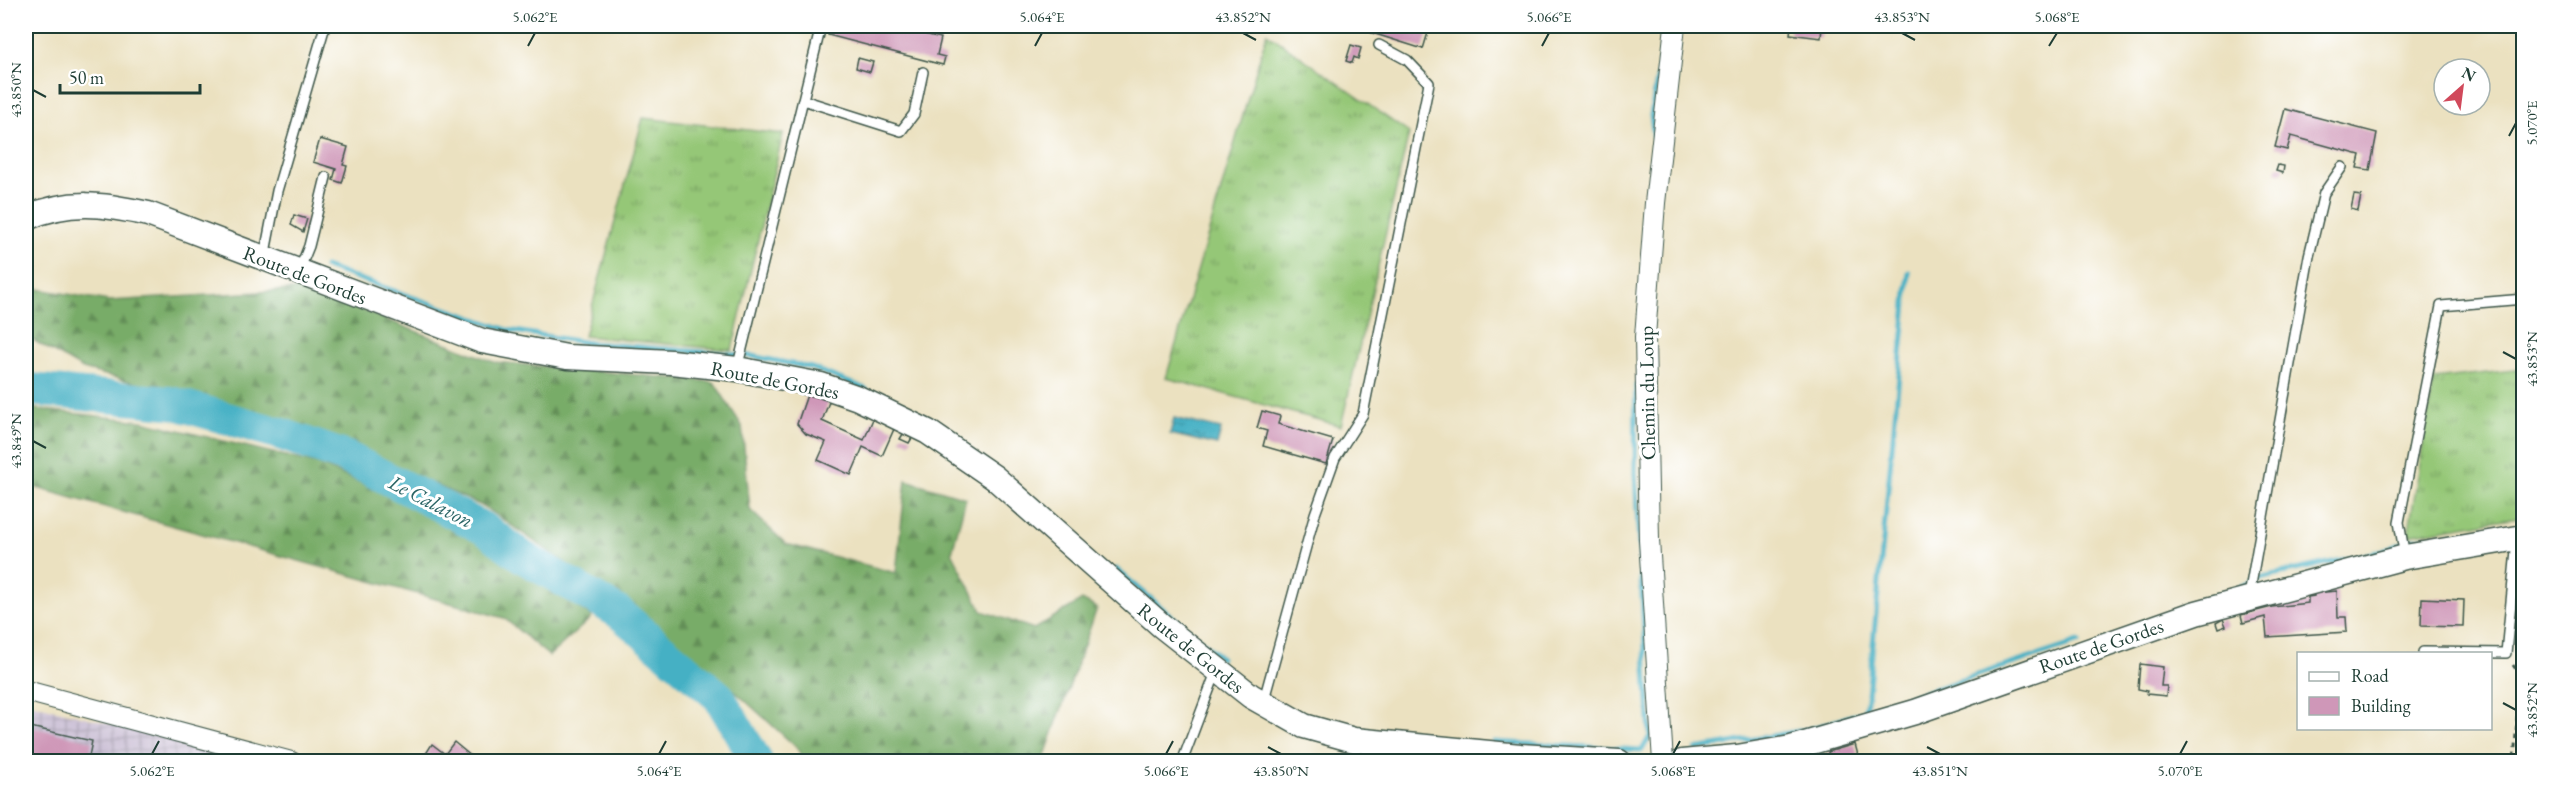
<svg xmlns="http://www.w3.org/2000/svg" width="2549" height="787" font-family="'EB Garamond',serif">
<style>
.industrial{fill:url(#industrial-grid)}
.grass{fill:url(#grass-tufts);stroke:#5a8256;stroke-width:1.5}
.forest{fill:url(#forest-firs);stroke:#4c744e;stroke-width:1.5}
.water{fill:url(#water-ripples);stroke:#32767c;stroke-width:1.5}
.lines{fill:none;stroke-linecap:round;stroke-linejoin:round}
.stream{stroke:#45b0c4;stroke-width:5}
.river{stroke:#45b0c4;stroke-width:33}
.building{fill:#cf97b8}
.service-casing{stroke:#3e5649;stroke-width:12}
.minor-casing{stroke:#3e5649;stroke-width:22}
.tertiary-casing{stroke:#3e5649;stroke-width:27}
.path{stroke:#3e5649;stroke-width:3;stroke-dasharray:4.5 4.5;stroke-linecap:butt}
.service{stroke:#fff;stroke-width:9}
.minor{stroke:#fff;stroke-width:20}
.tertiary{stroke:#fff;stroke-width:24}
.ticks{fill:none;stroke:#1f3d34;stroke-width:2}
.labels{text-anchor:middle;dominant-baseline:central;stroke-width:6;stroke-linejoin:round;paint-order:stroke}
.street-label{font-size:20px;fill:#1f3d34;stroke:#fff}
.water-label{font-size:21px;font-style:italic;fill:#2c6566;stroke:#fff}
.neatline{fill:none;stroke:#1f3d34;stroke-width:2}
.ticks-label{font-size:15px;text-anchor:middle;fill:#1f3d34}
</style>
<defs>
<pattern id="industrial-grid" width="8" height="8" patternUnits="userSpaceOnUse" patternTransform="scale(1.5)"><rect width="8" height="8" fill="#cbbfd5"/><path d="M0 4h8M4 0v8" fill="none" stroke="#a49cae"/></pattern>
<pattern id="grass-tufts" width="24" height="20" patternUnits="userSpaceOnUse" patternTransform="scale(1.5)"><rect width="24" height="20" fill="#95c777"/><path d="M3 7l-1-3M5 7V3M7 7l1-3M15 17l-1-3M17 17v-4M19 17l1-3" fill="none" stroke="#79a362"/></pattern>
<pattern id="forest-firs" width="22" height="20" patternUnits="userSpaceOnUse" patternTransform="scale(1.5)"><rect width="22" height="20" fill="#78ac68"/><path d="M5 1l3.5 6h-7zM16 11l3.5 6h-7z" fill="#628d56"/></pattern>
<pattern id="water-ripples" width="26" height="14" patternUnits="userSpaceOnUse" patternTransform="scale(1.5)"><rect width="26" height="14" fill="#45b0c4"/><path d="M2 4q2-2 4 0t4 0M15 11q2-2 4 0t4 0" fill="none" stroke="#3990a0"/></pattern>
</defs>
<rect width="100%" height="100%" fill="#fff"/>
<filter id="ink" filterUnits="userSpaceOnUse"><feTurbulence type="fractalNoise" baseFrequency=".0167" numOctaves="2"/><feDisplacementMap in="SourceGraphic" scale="12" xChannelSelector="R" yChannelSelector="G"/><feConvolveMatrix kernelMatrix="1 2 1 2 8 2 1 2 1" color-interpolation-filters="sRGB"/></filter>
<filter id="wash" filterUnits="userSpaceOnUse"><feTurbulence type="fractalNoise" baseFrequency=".008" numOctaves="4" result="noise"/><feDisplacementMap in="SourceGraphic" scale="24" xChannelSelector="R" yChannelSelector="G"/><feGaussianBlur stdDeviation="1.35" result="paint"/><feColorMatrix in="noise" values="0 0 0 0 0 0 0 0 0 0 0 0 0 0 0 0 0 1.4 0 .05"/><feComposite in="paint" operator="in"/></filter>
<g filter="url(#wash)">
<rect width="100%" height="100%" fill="#ebe1c0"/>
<polygon class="industrial" points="26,702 108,723 256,761 26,761"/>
<g class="grass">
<polygon points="1267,33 1409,133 1341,426 1166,378"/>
<polygon points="643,118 783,134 732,350 584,336"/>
<polygon points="2523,369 2523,516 2408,535 2434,379"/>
</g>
<g class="forest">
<polygon points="26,287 109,301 309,289 494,362 714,382 742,426 750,510 786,544 896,573 906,480 966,498 952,552 982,611 1034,629 1082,600 1097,608 1043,761 805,761 796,747 728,685 590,580 485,507 312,430 83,369 26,336"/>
<polygon points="26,408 142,421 318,464 468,530 592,617 549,656 504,618 26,485"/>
</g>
<polygon class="water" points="1174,418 1221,429 1217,445 1170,434"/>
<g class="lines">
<g class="stream">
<polyline points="1654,139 1651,115 1664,39"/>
<polyline points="325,267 508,330 589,343 752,356 812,368 866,389"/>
<polyline points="1116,569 1221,658"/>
<polyline points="2234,591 2263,577 2383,551 2411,540 2471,534"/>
<polyline points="1864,713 1868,696 1909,272"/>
<polyline points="1494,742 1642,750 1650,736 1635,473 1636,385"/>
<polyline points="1696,749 1811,729 2079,642"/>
</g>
<polyline class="river" points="26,389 173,403 278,433 346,457 485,529 523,557 618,612 719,697 757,762"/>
</g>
<g id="blocks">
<g class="building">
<polygon points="830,26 890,26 941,38 937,55 945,57 943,65 828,35"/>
<polygon points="1350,26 1430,26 1423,49"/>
<polygon points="1791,26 1822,26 1821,38 1790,34"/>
<polygon points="1351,45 1361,48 1358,59 1354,57 1352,63 1346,61"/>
<polygon points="858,58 873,62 870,72 856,68"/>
<polygon points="2285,109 2377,133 2370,170 2357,168 2360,155 2291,136 2287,150 2275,147"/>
<polygon points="320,139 348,147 343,165 347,166 342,183 333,180 336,169 313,162"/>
<polygon points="2278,165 2284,166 2283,173 2276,171"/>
<polygon points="2354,195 2361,196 2358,211 2351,209"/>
<polygon points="294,215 307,219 303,232 291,225"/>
<polygon points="2519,252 2524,253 2524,264 2518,264"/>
<polygon points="808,392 830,399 822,421 864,440 873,419 894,429 882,456 863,447 851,475 818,460 826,442 806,434 797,424"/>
<polygon points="1262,411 1280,416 1278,424 1333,440 1326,464 1263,446 1267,431 1257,428"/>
<polygon points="903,434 912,438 909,443 900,439"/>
<polygon points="2337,591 2338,617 2346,617 2347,632 2267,637 2265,617 2243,623 2241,615 2272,607 2308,603 2308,597 2314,596 2314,593"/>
<polygon points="2422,598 2464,600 2463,627 2421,626"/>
<polygon points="2223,619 2226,626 2218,629 2216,623"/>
<polygon points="2140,664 2163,667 2161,686 2167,686 2166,696 2147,694 2148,691 2138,689"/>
<polygon points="26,726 92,741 88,762 26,762"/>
<polygon points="454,742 478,762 422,760 432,744 445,754"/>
<polygon points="1855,744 1859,759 1830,762 1828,752"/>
</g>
</g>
</g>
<g filter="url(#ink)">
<use href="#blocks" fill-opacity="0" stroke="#3e5649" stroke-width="1.5"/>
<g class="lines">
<defs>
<g id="service">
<polyline points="803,100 901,131 914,114 923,72"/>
<polyline points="264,258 277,191 325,26"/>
<polyline points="299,271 309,246 326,177"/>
<polyline points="737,369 821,26"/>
<polyline points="2405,557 2399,522 2441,306 2524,299"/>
<polyline points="2249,596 2309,256 2324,193 2342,167"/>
<polyline points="2423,652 2506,653 2517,540"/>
<polyline points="1263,703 1315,514 1335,458 1363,414 1429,83 1407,60 1379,45"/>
<polyline points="1182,762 1216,672"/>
</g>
<g id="minor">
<polyline points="26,691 291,762"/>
<polyline points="1663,762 1649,540 1645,337 1655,203 1675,26"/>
</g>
<g id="tertiary">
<path d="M26,218C70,199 103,204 148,214L482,341L567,357L671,362L737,369L821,385L858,398L928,432L995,478L1162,626L1251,696L1304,726L1354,740L1520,756L1619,762"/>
<polyline points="1682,762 1737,757 1791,748 1915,712 2196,613 2405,557 2524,537"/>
</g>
</defs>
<use href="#service" class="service-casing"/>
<use href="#minor" class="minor-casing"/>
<use href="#tertiary" class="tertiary-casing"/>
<polyline class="path" points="2513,665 2520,675 2514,762"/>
<use href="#service" class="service"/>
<use href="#minor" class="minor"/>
<use href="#tertiary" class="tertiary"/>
</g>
</g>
<path class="ticks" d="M1243,33L1256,40M1902,33L1915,40M528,46L535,33M1035,46L1042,33M1542,46L1549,33M2049,46L2057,33M33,90L46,97M2509,136L2516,123M2503,352L2516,359M33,441L46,448M2503,703L2516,710M1268,747L1281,754M1927,747L1940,754M152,754L159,741M659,754L666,741M1166,754L1173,741M1673,754L1680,741M2180,754L2187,741"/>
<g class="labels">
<g class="street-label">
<text transform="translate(305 275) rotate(21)">Route de Gordes</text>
<text transform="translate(775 380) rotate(11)">Route de Gordes</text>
<text transform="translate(1647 393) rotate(-91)">Chemin du Loup</text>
<text transform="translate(2101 646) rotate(-19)">Route de Gordes</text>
<text transform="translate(1191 648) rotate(39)">Route de Gordes</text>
</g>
<g class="water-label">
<text transform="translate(431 501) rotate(27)">Le Calavon</text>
</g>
</g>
<rect width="2549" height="787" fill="none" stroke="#fff" stroke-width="66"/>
<rect x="2297" y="652" width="195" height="78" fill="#ffffff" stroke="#a5b1ae" stroke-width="1.5"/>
<rect x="2309" y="672" width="30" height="9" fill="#ffffff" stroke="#a5b1ae" stroke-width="1.5"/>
<text x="2351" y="682" font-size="18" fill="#1f3d34">Road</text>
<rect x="2309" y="697" width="30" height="18" fill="#cf97b8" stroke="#a5b1ae" stroke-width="1.5"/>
<text x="2351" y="712" font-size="18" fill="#1f3d34">Building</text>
<g transform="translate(2462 87) rotate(28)"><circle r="28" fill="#ffffff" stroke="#a5b1ae" stroke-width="1.5"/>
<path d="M0-4.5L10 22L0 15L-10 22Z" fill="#d1495b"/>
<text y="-9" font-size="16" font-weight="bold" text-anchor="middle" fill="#1f3d34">N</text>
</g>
<path d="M60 84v9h140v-9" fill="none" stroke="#1f3d34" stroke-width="3"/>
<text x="69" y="84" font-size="18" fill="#1f3d34" stroke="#ffffff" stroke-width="4.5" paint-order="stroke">50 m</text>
<rect x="33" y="33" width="2483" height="721" class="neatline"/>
<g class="ticks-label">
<text x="535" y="22">5.062°E</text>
<text x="1042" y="22">5.064°E</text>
<text x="1243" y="22">43.852°N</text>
<text x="1549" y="22">5.066°E</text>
<text x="1902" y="22">43.853°N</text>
<text x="2057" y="22">5.068°E</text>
<text transform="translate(16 90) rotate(-90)" y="5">43.850°N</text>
<text transform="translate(2532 123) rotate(-90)" y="5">5.070°E</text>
<text transform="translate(2532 359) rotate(-90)" y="5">43.853°N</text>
<text transform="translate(16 441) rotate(-90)" y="5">43.849°N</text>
<text transform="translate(2532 710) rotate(-90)" y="5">43.852°N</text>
<text x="152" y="776">5.062°E</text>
<text x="659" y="776">5.064°E</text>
<text x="1166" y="776">5.066°E</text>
<text x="1281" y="776">43.850°N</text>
<text x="1673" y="776">5.068°E</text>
<text x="1940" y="776">43.851°N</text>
<text x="2180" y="776">5.070°E</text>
</g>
</svg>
